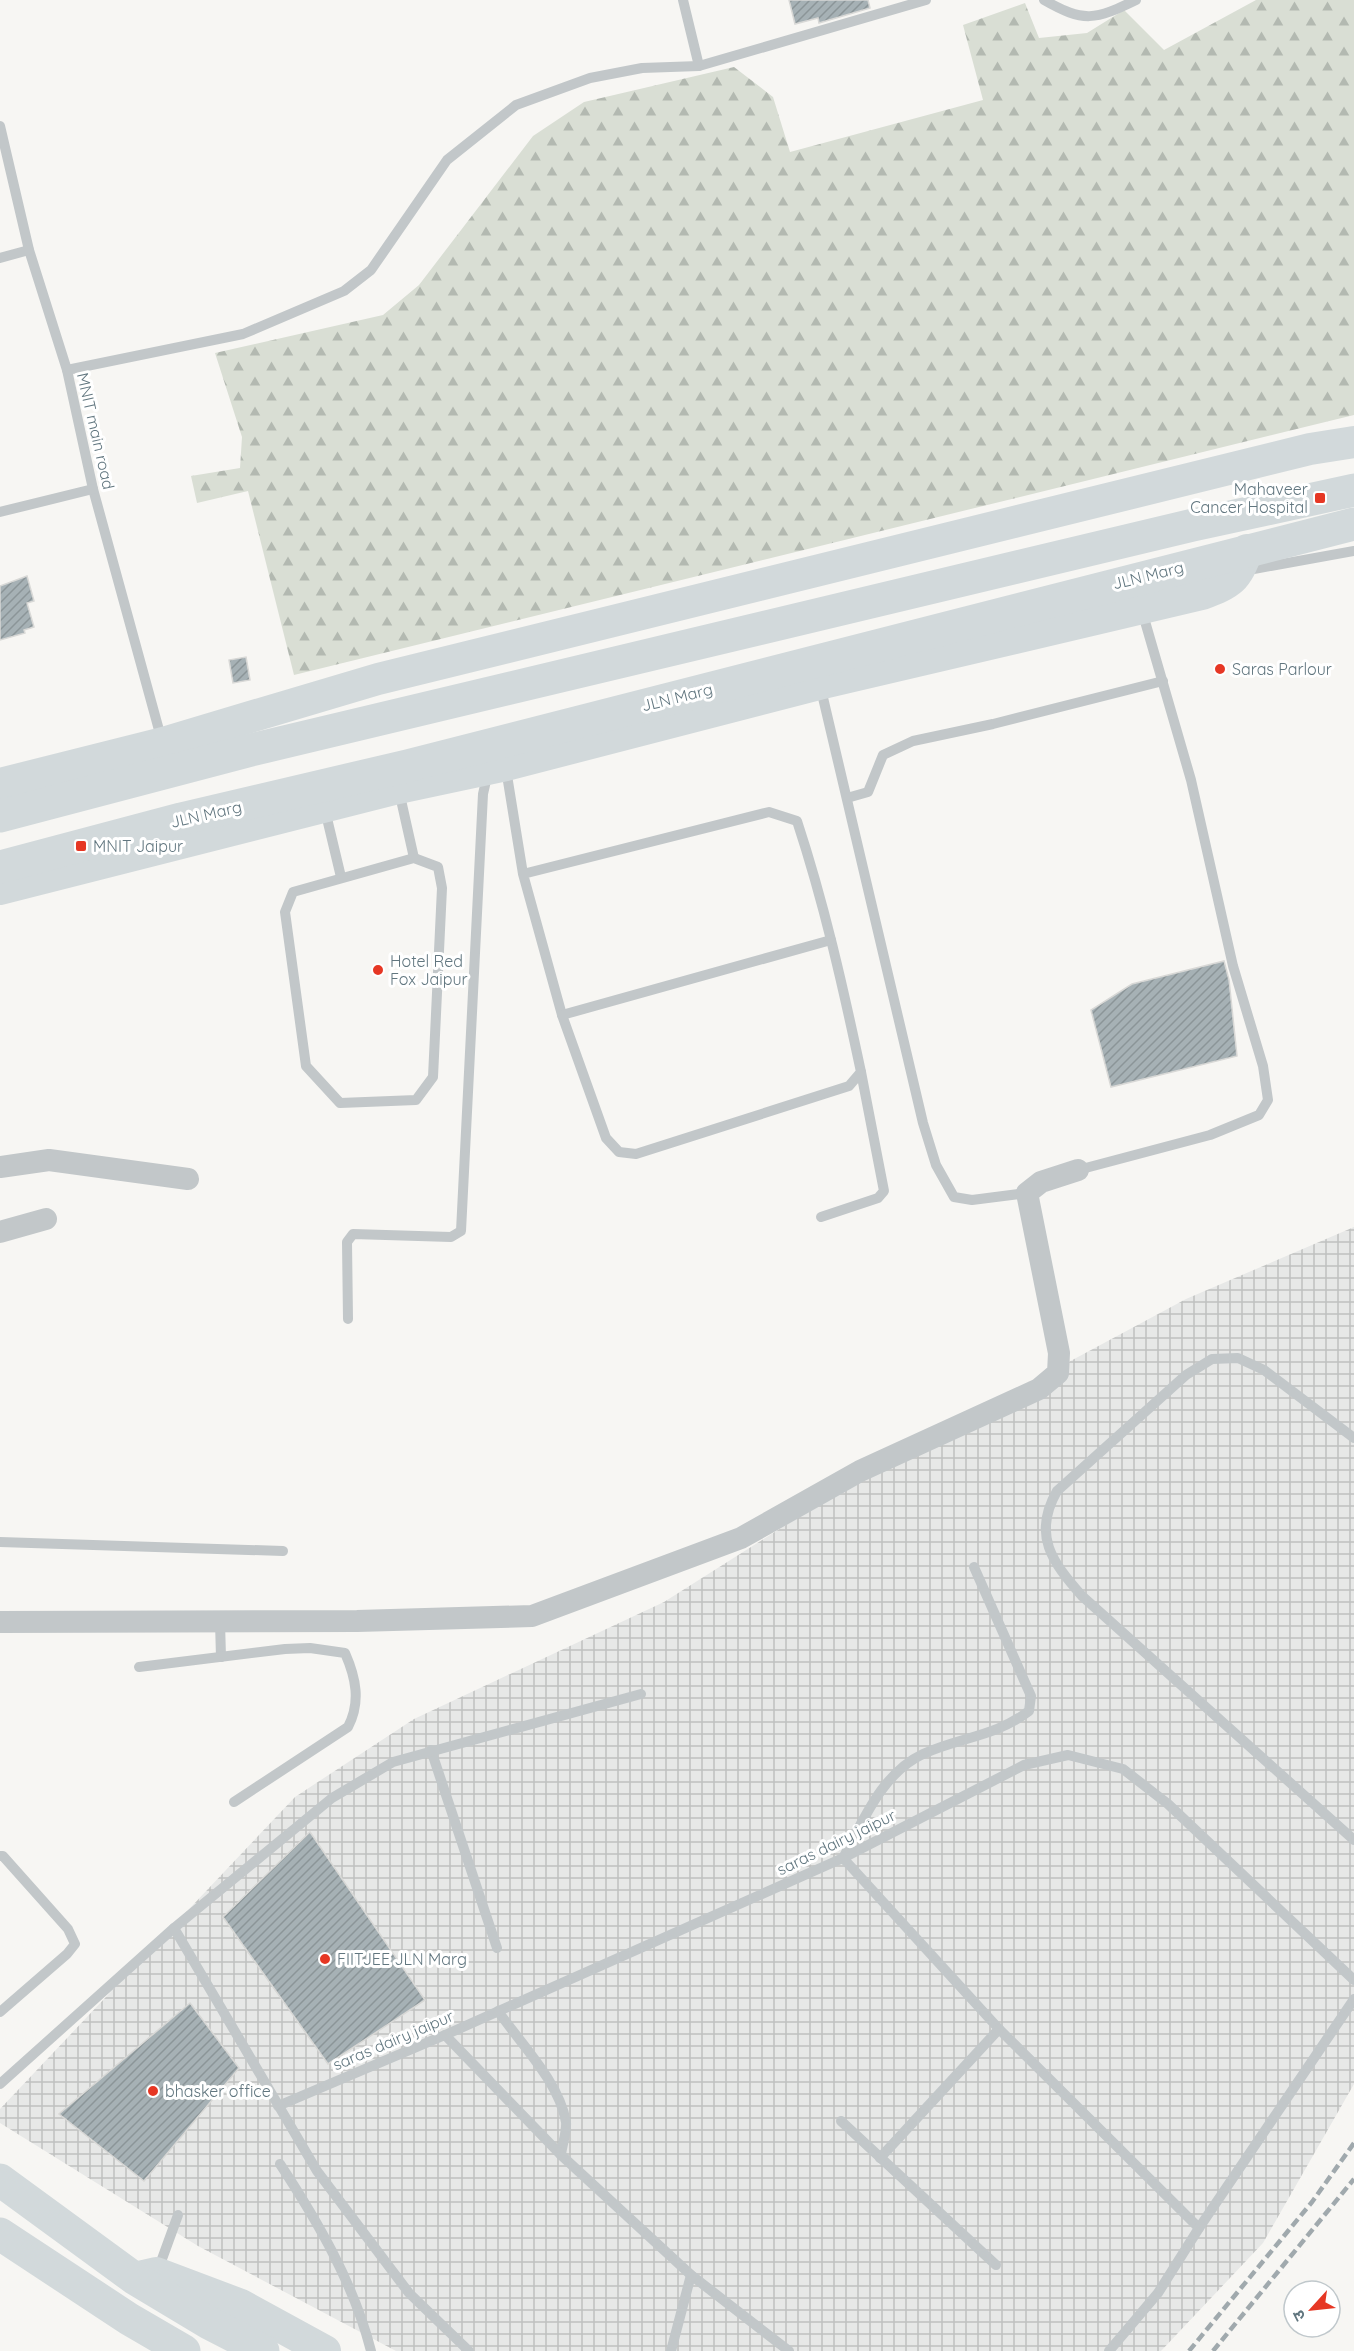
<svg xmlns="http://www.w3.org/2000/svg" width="1354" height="2351" font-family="Quicksand,'Noto Sans Devanagari',sans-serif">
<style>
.industrial{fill:url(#industrial-grid)}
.forest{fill:url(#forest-firs)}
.building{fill:url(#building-hatch);stroke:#d8d8d6;stroke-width:1.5}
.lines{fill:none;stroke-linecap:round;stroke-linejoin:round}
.lane{stroke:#c2c7c9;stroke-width:10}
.street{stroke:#c2c7c9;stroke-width:22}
.secondary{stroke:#d2d9db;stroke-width:32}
.primary{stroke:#d2d9db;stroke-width:33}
.rail{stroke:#a0a9ad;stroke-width:4.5;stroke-dasharray:9 4.5;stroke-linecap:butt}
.poi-dot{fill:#e63724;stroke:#fff;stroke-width:2}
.labels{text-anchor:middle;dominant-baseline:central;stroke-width:6;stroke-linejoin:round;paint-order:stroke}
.street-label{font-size:16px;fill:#61767f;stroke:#fff}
.poi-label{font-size:16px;fill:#61767f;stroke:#fff;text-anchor:start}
</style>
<defs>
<pattern id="industrial-grid" width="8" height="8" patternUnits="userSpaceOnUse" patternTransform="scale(1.5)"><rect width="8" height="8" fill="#e7e8e7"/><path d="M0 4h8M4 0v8" fill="none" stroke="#bfc1c0"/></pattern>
<pattern id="forest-firs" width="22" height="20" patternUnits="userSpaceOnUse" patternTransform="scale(1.5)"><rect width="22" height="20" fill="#d9ded4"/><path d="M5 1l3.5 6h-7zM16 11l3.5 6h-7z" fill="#b3b9b1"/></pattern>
<pattern id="building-hatch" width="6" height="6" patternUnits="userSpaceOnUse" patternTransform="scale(1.5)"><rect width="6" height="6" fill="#a6b1b5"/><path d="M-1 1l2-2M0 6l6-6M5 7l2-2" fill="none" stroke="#8b9598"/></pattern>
</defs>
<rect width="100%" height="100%" fill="#f7f6f3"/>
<polygon class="industrial" points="1354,1227 1354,2084 1263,2243 1161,2351 396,2351 198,2246 0,2123 0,2109 295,1797 414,1719 664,1602 903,1451 1186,1299"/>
<polygon class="forest" points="1256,0 1354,0 1354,415 294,675 248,491 197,503 191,476 240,468 242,437 215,353 383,315 419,285 533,136 584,102 734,67 773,97 790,152 983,100 963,25 1025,3 1039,38 1087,33 1124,10 1164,50"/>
<g class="building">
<polygon points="789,0 868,0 870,8 819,23 818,18 795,24"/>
<polygon points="27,576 34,601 27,603 34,627 24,630 25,633 0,640 0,586"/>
<polygon points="246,657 250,680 233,683 229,660"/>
<polygon points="1224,961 1229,980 1237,1056 1111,1087 1091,1010 1132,984"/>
<polygon points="310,1832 425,2000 328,2064 223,1917"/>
<polygon points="190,2003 239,2068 144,2181 59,2114"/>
</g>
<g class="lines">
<g class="lane">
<polyline points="683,0 699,66"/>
<path d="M1044,0C1084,23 1095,20 1136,0"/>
<polyline points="0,126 29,250 67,370 93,489 162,741"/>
<polyline points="0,258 29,250"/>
<polyline points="67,370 243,334 344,291 371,270 447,160 516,105 590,78 642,68 699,66 926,0"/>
<polyline points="0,512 93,489"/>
<polyline points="1243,571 1354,551"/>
<polyline points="820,685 923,1123 936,1165 954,1197 972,1200 1027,1193"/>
<path d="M506,769L523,874L562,1015L606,1138L619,1152L636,1154L849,1086L861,1072C843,987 824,903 797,821L769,812L523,874"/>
<polyline points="399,791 414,858"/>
<polyline points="847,798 868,792 883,755 913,741 993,724 1163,681"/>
<polyline points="325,810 341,877"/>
<polygon points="414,858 438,867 442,888 433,1077 416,1100 340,1103 306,1066 285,912 293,892"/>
<polyline points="562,1015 831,940"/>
<polyline points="1078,1170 1210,1135 1259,1115 1268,1100 1263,1066 1233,966 1191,780 1142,611"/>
<polyline points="821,1217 878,1198 884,1191 861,1072"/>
<polyline points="348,1319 347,1242 353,1234 451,1237 461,1231 483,794 488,772"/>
<path d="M1354,1438L1264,1370L1238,1358L1212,1359L1186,1375L1057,1491C1032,1535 1052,1562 1082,1596L1354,1840"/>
<polyline points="0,1542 283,1551"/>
<path d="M974,1567L1031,1696L1029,1711C995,1737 960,1737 923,1754C882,1773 863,1821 843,1858L999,2029L1199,2228"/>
<polyline points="220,1622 221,1657"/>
<path d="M139,1667L285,1649L310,1648L345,1653C356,1678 361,1702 348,1727L234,1802"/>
<polyline points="431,1750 497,1948"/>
<polyline points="0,1856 3,1856 68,1929 75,1944 67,1954 0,2012"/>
<path d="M498,2011C521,2044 559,2082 566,2122C567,2132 562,2145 561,2155"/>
<polyline points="445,2035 561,2155 691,2275 789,2351"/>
<polyline points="0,2084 174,1928"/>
<polyline points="278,2106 445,2035 843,1858 1024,1765 1068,1755 1123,1769 1168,1804 1354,1980"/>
<polyline points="841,2121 996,2265"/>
<polyline points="880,2158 999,2029"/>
<path d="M280,2164C318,2222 354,2284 371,2351"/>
<polyline points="158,2270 178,2215"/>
<polyline points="469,2351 409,2293 317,2171 174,1928 332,1798 393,1762 641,1694"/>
<polyline points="671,2351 691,2275"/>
<polyline points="1109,2351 1158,2293 1199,2228 1354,1999"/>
</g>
<g class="street">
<polyline points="0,1167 49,1160 188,1179"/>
<polyline points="0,1232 46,1219"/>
<polyline points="0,1622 357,1621 532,1616 741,1538 860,1471 1039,1389 1058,1373 1059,1353 1027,1193 1041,1182 1078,1170"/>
</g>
<g class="secondary">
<polyline points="0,784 163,743 378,679 1310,449 1354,442"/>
<path d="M0,889L398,788L506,765L819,684L1202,594C1231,583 1238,579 1247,550"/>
<polyline points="134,2278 156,2273 241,2305 325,2351"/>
</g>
<g class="primary">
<polyline points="0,816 251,750 1193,525 1354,490"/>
<polyline points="0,867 181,819 407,766 1354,524"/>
<polyline points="0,2180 134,2278 209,2323 263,2351"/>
<polyline points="0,2234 129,2319 184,2351"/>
</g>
<g class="rail">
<polyline points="1189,2351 1312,2202 1354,2143"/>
<polyline points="1213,2351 1354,2179"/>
</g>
</g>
<g class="poi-dot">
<rect x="1314" y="492" width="12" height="12" rx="3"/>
<circle cx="1220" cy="669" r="6"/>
<rect x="75" y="840" width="12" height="12" rx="3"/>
<circle cx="378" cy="970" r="6"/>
<circle cx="325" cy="1959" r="6"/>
<circle cx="153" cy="2091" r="6"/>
</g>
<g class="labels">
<g class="street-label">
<text transform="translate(96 431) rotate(77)">MNIT main road</text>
<text transform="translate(1148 575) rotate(-14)">JLN Marg</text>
<text transform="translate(677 697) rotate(-14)">JLN Marg</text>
<text transform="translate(206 814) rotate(-13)">JLN Marg</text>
<text transform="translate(836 1842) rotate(-26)">saras dairy jaipur</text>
<text transform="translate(393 2040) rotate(-23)">saras dairy jaipur</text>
</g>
<g class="poi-label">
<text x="1308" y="489" text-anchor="end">Mahaveer<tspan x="1308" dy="18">Cancer Hospital</tspan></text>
<text x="1232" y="669">Saras Parlour</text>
<text x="93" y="846">MNIT Jaipur</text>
<text x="390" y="961">Hotel Red<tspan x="390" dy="18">Fox Jaipur</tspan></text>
<text x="337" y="1959">FIITJEE JLN Marg</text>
<text x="165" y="2091">bhasker office</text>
</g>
</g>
<g transform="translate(1312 2309) rotate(243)"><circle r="28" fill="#ffffff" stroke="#c0c8cc" stroke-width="1.5"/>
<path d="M0-4.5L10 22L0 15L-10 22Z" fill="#e63724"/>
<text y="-9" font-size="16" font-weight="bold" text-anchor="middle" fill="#61767f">उ</text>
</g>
</svg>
